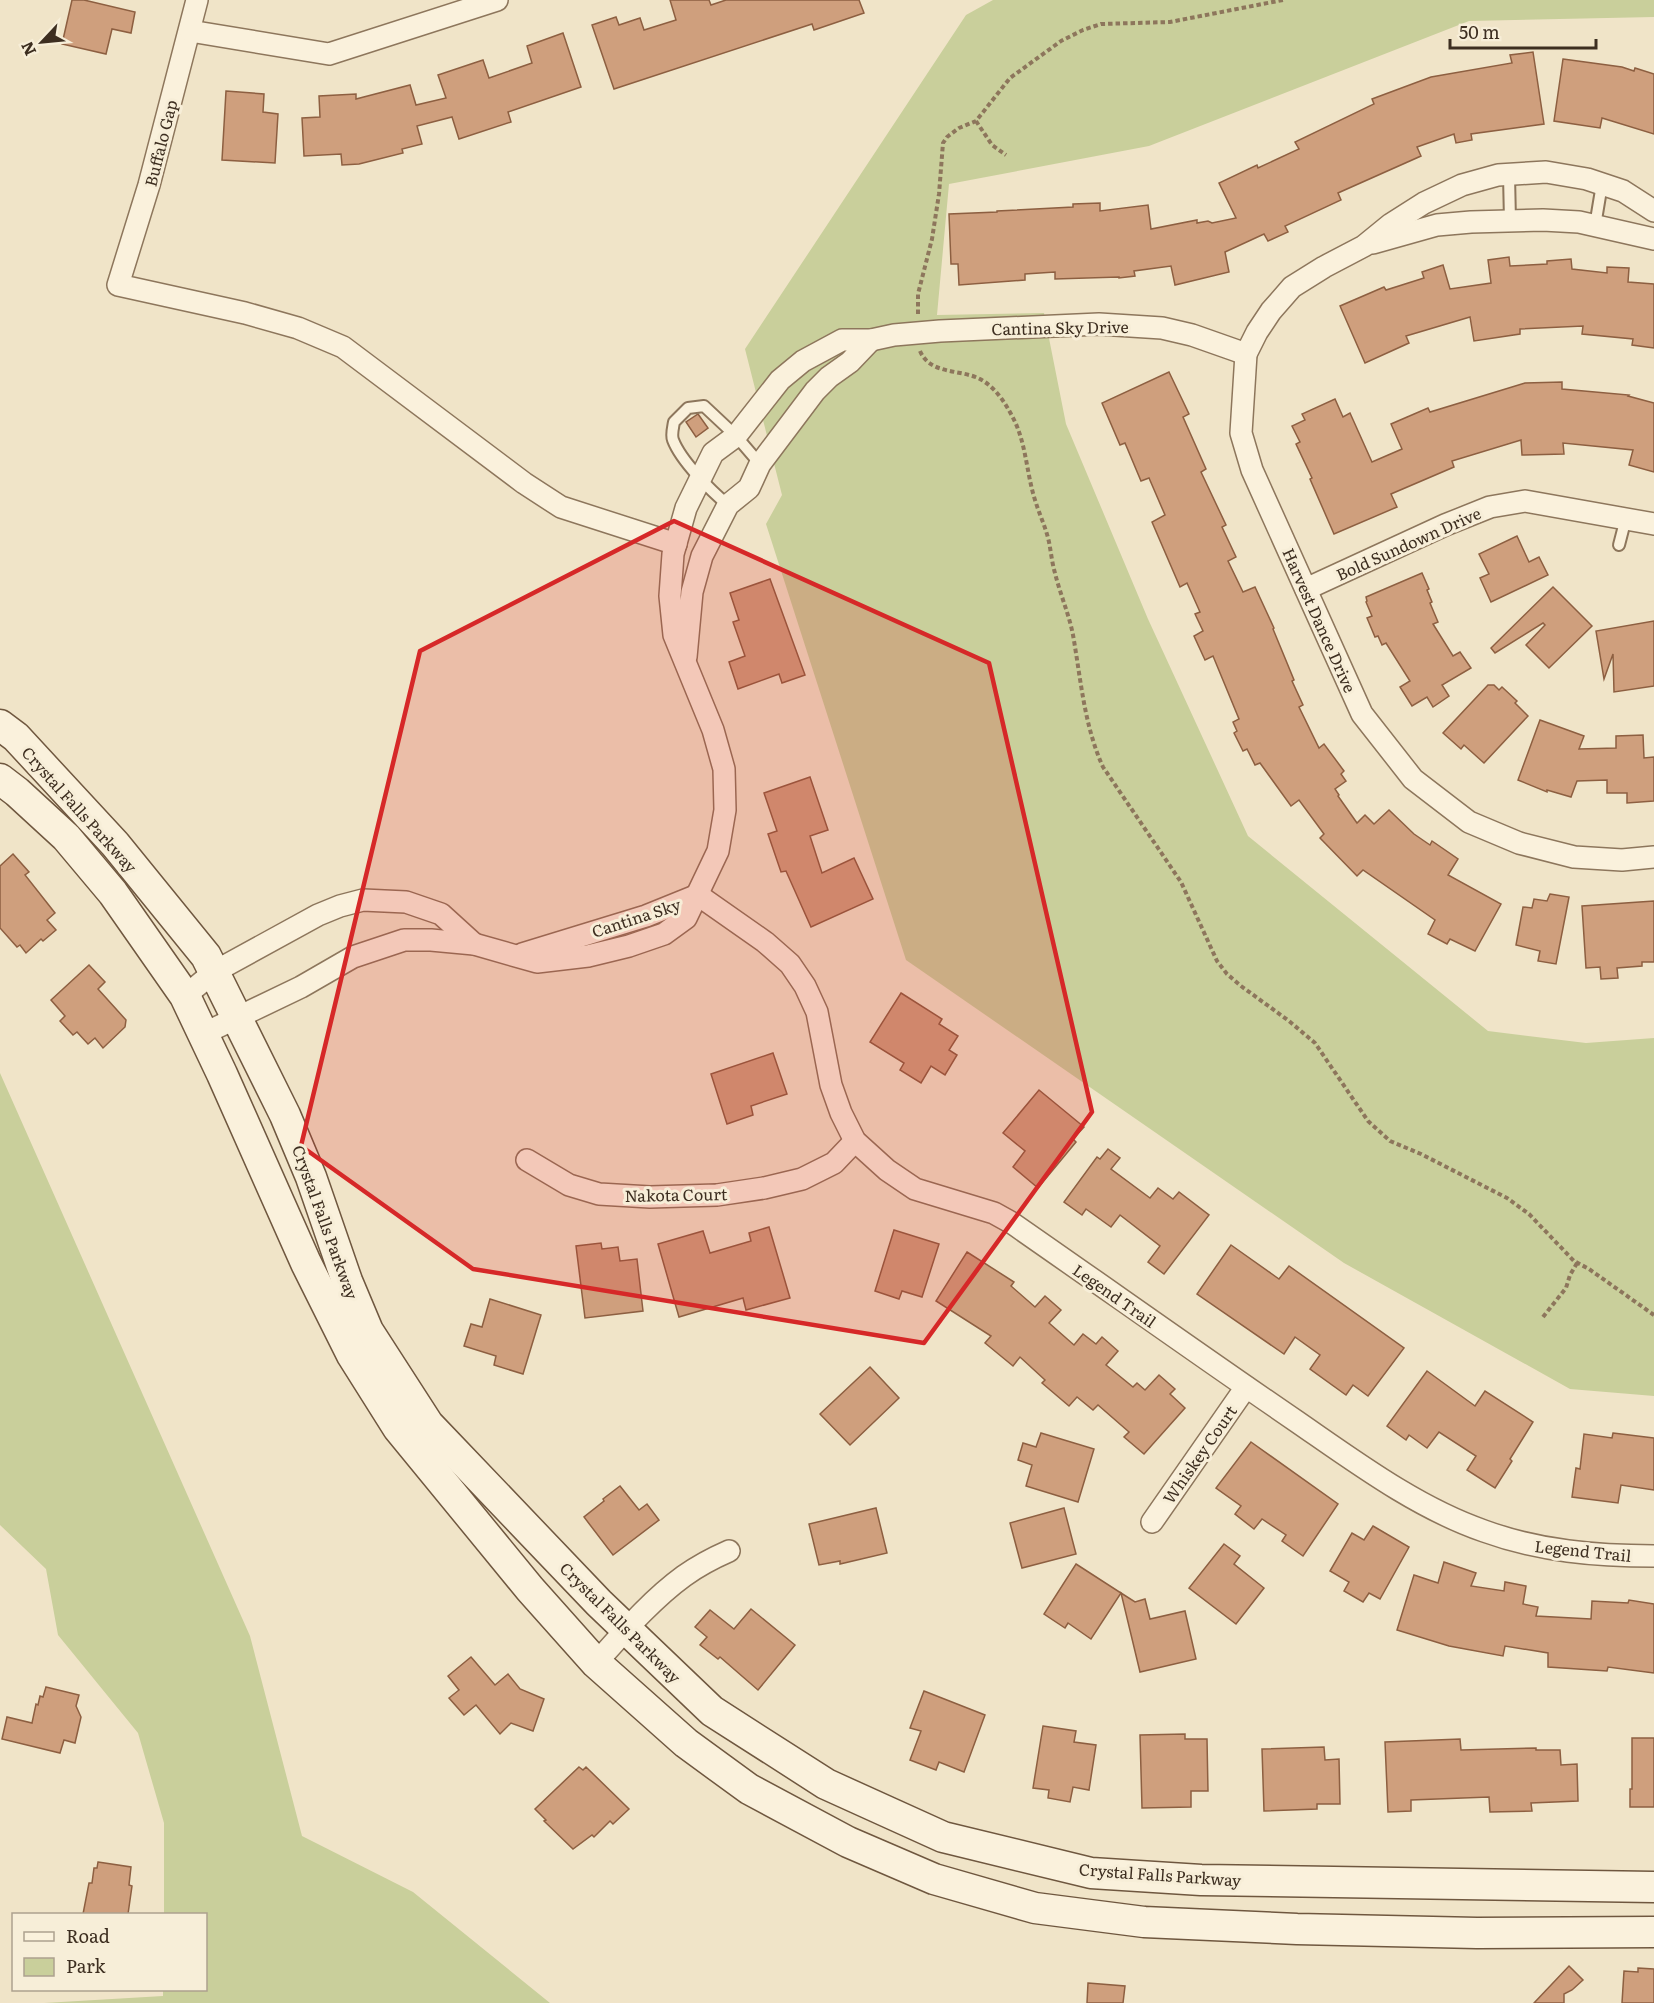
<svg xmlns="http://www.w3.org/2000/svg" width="1654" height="2003" font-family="Literata,serif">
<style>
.green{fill:#c9cf9b}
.building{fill:#cf9f7d;stroke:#8d5f41;stroke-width:1.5}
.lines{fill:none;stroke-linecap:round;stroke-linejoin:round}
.lane-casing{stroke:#8d765c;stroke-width:14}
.street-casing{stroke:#8d765c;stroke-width:24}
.secondary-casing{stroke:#6f573f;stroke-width:33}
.path{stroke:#8d765c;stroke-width:4;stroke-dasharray:4.5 3;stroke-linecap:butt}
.lane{stroke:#faf1dc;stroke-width:10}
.street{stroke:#faf1dc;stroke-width:21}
.secondary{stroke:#faf1dc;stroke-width:30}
.marked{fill:#d62828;fill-opacity:0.2;stroke:#d62828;stroke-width:4.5;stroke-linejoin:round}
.labels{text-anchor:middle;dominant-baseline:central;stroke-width:6;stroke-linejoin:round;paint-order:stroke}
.street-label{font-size:16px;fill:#3d2e20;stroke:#f7eed8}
</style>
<rect width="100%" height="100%" fill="#f0e4c8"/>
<g class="green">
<polygon points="993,0 1654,0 1654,17 1469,21 1149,146 949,184 937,315 1044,313 1066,424 1148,619 1248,836 1488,1031 1586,1043 1654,1038 1654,1396 1570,1389 1344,1263 906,960 766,524 782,495 745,349 966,15"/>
<polygon points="0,1073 250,1636 302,1836 413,1892 550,2003 44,2003 163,1996 163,1990 206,1990 206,1914 164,1914 164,1823 138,1733 58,1635 46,1569 0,1525"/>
</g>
<g class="building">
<polygon points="72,0 84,0 135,12 131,33 112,29 106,54 62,44"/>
<polygon points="670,0 709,0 711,5 726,0 859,0 864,13 814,30 812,24 614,89 592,25 616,17 619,25 640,18 644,30 676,20"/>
<polygon points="563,33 581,87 508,112 511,122 459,139 452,117 417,126 422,144 402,149 403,153 359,164 342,165 341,154 304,156 302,118 320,117 319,96 356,94 356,99 410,85 416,105 446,98 438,75 483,60 489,78 532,63 527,46"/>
<polygon points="1533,52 1544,124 1471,134 1472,140 1456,143 1454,134 1417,147 1421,156 1338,193 1341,200 1285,226 1288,232 1268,241 1264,234 1225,252 1229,272 1175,285 1171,266 1134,271 1135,276 1119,278 1119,277 1055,279 1055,272 1025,274 1025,280 959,285 958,264 951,264 949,214 997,212 997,211 1073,207 1073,204 1100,203 1100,211 1148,205 1151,229 1197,220 1197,223 1208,221 1212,223 1236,218 1219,183 1257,165 1258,168 1299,149 1295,142 1374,104 1372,99 1431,77 1512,63 1510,55"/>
<polygon points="1563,59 1622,67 1634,71 1635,68 1654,74 1654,134 1602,118 1600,128 1554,121"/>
<polygon points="226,91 264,94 263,112 278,114 275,163 222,160"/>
<polygon points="1509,257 1510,266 1547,264 1547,261 1571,259 1572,269 1607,273 1607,267 1629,268 1628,282 1654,284 1654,348 1632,345 1633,339 1582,334 1583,326 1520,329 1520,334 1474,341 1470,317 1406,336 1409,343 1365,363 1340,306 1384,287 1386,290 1424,278 1422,272 1443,265 1450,289 1491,283 1488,260"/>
<polygon points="1169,372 1189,414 1183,417 1206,469 1201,472 1226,525 1222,527 1236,557 1228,561 1243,592 1255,587 1274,628 1273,629 1294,680 1292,681 1303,705 1299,707 1319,748 1324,744 1344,771 1341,774 1346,781 1335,789 1339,795 1338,796 1357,823 1365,815 1374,824 1389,810 1414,834 1430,845 1432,841 1458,859 1448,875 1501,904 1475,951 1450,939 1447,944 1428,934 1435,920 1363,870 1357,876 1320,838 1324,834 1299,800 1291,806 1260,763 1255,765 1247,749 1243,751 1234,733 1237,731 1233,722 1239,719 1213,656 1205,660 1194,636 1203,631 1195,614 1200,612 1187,583 1180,587 1152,522 1165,515 1149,478 1141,481 1125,443 1120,445 1102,403"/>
<polygon points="1562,382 1562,389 1629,395 1628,396 1654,403 1654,472 1629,465 1633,450 1563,443 1564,454 1522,455 1521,440 1452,461 1454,467 1391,494 1397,507 1334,534 1310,479 1312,478 1296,444 1300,442 1292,426 1305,420 1302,414 1335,399 1343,417 1350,413 1372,462 1402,449 1391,424 1428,408 1430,412 1525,383"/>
<polygon points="698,414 708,428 696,437 686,422"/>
<polygon points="1517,536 1529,562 1539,557 1548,575 1491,602 1480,578 1489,574 1479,554"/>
<polygon points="1422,573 1429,589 1427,590 1432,602 1430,603 1438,622 1433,624 1453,656 1460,652 1471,668 1442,685 1449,696 1433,707 1427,697 1412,706 1400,687 1410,681 1386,643 1382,645 1378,636 1375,637 1367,618 1372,616 1366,602 1367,601 1366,597"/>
<polygon points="770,579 805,675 782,683 779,674 738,689 729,662 745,656 733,622 739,620 730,593"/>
<polygon points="1553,587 1592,626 1549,668 1526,645 1545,625 1543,623 1495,653 1491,648"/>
<polygon points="1654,621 1654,686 1614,692 1613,654 1604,679 1596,631"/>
<polygon points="1488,685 1494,685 1499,690 1502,687 1517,701 1515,703 1528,716 1484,763 1464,745 1461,749 1443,733"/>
<polygon points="1540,720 1584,736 1579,749 1616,748 1616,736 1643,735 1644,758 1654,757 1654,801 1627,803 1627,793 1607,793 1607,780 1577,781 1571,797 1547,790 1547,792 1518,780"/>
<polygon points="810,777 828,830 810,836 822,873 854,858 873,899 811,927 786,871 781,872 768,834 777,831 764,793"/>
<polygon points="13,854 29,872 25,875 55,913 47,920 56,930 43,941 41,939 26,953 20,945 17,947 0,928 0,866"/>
<polygon points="1550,894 1569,897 1556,964 1538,961 1540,951 1516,945 1523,907 1532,908 1534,899 1547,901"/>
<polygon points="1654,901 1654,962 1642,962 1642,966 1617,968 1618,978 1601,979 1600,967 1586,968 1582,906"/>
<polygon points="89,965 105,982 98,989 126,1020 125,1027 103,1048 95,1038 88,1044 77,1032 73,1035 60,1021 65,1016 51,1000"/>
<polygon points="901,993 942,1019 939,1024 958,1036 949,1050 957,1055 945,1075 931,1066 921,1083 900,1070 904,1063 870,1042"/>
<polygon points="773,1053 787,1094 751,1106 753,1115 727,1124 711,1074"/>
<polygon points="1039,1090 1084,1127 1073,1139 1076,1142 1038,1188 1013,1167 1025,1151 1003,1133"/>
<polygon points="1108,1149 1120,1158 1111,1169 1150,1198 1158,1188 1173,1199 1179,1192 1209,1215 1164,1274 1148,1262 1160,1246 1120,1215 1111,1227 1086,1209 1082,1215 1064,1202 1097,1157 1100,1159"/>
<polygon points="769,1227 790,1298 746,1310 743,1298 679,1317 658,1244 703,1231 710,1253 751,1241 749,1233"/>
<polygon points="894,1230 939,1244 922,1297 902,1291 899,1299 875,1291"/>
<polygon points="601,1243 602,1249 618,1247 620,1261 637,1259 643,1311 585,1318 576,1246"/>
<polygon points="1231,1245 1279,1279 1289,1266 1404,1348 1368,1396 1353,1385 1346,1395 1310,1369 1320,1355 1295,1337 1284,1354 1197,1294"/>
<polygon points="967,1252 1014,1282 1011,1286 1035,1307 1045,1296 1061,1310 1049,1323 1074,1345 1083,1334 1096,1344 1102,1337 1118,1351 1106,1365 1133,1387 1137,1383 1145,1390 1159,1375 1175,1389 1170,1394 1185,1408 1144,1454 1124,1437 1129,1432 1098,1405 1093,1410 1077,1397 1069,1406 1042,1383 1045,1380 1020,1357 1013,1366 985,1343 991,1336 936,1301"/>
<polygon points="490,1299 541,1315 523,1374 494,1365 496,1356 464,1346 471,1324 482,1327"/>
<polygon points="870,1367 899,1398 850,1445 820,1414"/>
<polygon points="1427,1371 1475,1406 1485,1391 1533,1422 1510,1459 1512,1461 1495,1488 1467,1470 1476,1456 1439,1432 1427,1448 1409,1435 1406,1440 1387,1426"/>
<polygon points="1041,1433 1094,1449 1078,1502 1026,1486 1032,1465 1018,1460 1023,1443 1036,1447"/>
<polygon points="1613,1433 1654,1438 1654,1490 1621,1485 1618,1503 1572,1497 1576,1468 1580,1469 1584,1434 1612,1438"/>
<polygon points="1251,1442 1338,1504 1303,1556 1282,1541 1286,1535 1262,1519 1254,1529 1235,1514 1241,1506 1216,1488"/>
<polygon points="620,1486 639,1510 647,1504 659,1520 613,1555 584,1517 604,1501 603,1499"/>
<polygon points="876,1508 887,1553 840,1564 840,1561 819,1565 809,1524"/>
<polygon points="1064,1508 1076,1554 1022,1568 1010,1523"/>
<polygon points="1373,1526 1409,1547 1380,1599 1369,1593 1363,1602 1344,1591 1349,1582 1330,1571 1352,1533 1364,1540"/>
<polygon points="1224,1544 1240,1556 1234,1564 1264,1588 1236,1624 1189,1588"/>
<polygon points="1444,1562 1476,1573 1471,1586 1504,1591 1505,1582 1526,1586 1523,1604 1538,1607 1536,1616 1591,1619 1592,1601 1628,1603 1629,1600 1654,1604 1654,1673 1608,1667 1607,1671 1548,1667 1548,1653 1505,1646 1503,1656 1449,1646 1397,1630 1414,1575 1438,1583"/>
<polygon points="1076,1564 1121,1593 1091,1639 1068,1623 1065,1628 1044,1614"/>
<polygon points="1121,1593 1135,1602 1145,1599 1150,1619 1185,1611 1196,1659 1140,1672"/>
<polygon points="751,1609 795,1645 758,1690 720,1657 718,1659 700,1645 707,1637 695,1627 710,1610 734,1629"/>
<polygon points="471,1657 495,1685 508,1674 520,1689 544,1699 533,1731 511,1723 500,1734 476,1705 464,1715 449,1698 459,1690 448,1676"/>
<polygon points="46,1687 79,1695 76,1706 81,1717 75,1743 64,1740 60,1753 2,1739 7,1717 32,1723 36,1704 38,1705 40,1696 43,1697"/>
<polygon points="924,1691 985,1715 964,1772 939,1762 936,1770 910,1760 921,1731 910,1728"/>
<polygon points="1043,1726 1076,1731 1074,1742 1096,1745 1089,1790 1073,1787 1070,1802 1048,1798 1049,1790 1033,1788"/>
<polygon points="1185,1734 1185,1739 1207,1739 1208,1791 1191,1791 1191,1807 1142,1808 1140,1735"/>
<polygon points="1632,1738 1654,1738 1654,1807 1630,1807 1630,1789 1632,1789"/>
<polygon points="1460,1739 1461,1750 1536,1748 1536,1750 1560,1750 1561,1765 1577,1764 1578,1801 1531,1803 1532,1811 1490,1812 1489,1797 1411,1800 1411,1811 1388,1812 1385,1742"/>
<polygon points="1324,1747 1325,1760 1339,1759 1340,1804 1317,1804 1317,1809 1264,1811 1262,1749"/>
<polygon points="579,1767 583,1770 586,1767 629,1809 613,1824 610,1821 594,1837 592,1835 573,1849 544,1821 546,1820 535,1809"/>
<polygon points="98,1862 131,1867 129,1885 132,1886 128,1914 83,1914 89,1883 92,1883 94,1868 97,1868"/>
<polygon points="1569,1966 1583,1980 1572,1990 1564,1994 1564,2003 1534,2003"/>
<polygon points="1638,1968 1654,1969 1654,2003 1622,2003 1624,1971 1638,1972"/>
<polygon points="1088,1983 1125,1986 1123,2003 1087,2003"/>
</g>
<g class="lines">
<defs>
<g id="lane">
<polyline points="1509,175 1510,221"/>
<polyline points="1595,226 1602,184"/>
<path d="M728,505C711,491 681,461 673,440C671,435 673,428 674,422L688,408L704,406L736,436L760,464"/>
<polyline points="1619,545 1626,518"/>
</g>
<g id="street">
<polyline points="197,0 149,185 118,285 245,313 298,328 343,347 524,483 561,507 676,544"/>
<polyline points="190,31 329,54 497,0"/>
<polyline points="1654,211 1623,191 1587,179 1546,172 1498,175 1462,185 1424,203 1391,224 1364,246 1324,267 1292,287 1271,311 1257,332 1246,354 1241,433 1252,470 1362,714 1413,779 1469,822 1519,843 1574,857 1622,860 1654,857"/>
<polyline points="1373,243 1437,225 1471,222 1543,220 1579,222 1654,239"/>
<polyline points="1306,589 1445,525 1490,507 1525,501 1654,524"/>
<polyline points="686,657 692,592 702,556 728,505 749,488 760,464 815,391 829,377 850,362 871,340"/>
<path d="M698,895L765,942L790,964L805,986L817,1012L831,1085L841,1113L855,1141L887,1170L915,1189L994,1213L1012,1223C1107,1289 1201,1356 1296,1421C1354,1461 1417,1508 1484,1531C1539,1551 1596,1556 1654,1556"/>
<polyline points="522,954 646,916 698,895"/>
<polyline points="185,996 214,972 318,915 340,906 363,900 406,902 441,914 474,944"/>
<polyline points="203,1034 301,987 353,957 404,940 431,940 474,944 537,962 588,956 629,946 664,934 686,918 718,851 725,810 724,769 713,730 674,635 670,596 673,554 686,508 713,453 736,436 780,380 803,361 842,340 871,340 894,335 940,331 1099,324 1162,328 1192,335 1246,354"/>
<polyline points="527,1160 569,1185 599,1194 650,1197 717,1195 764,1188 802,1179 834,1163 855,1141"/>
<polyline points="1152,1522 1246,1387"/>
<path d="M596,1663C623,1633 651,1600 684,1576C698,1566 713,1558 729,1551"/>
</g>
<g id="secondary">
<polyline points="0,725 16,737 115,844 206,956 285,1115 311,1177 347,1281 368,1331 428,1424 599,1603 712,1711 826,1784 943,1837 1091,1873 1201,1880 1654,1887"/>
<polyline points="0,779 17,792 66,837 113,893 185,996 222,1074 306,1263 352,1355 398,1428 530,1589 596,1663 686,1743 749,1789 848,1842 934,1879 1035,1908 1144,1922 1297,1929 1477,1933 1654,1932"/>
</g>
</defs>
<use href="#lane" class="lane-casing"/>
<use href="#street" class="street-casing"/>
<use href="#secondary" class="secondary-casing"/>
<g class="path">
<polyline points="976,121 992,145 1006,155"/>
<polyline points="918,314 918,294 932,239 939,194 943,143 947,137 959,128 976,121 1010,78 1061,41 1083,30 1101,24 1170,22 1283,0"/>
<path d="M920,351C930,375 961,369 980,379C997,388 1008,407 1016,424C1027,450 1027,477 1036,503C1040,516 1046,528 1049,542C1051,552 1052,563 1055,573C1060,594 1069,614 1073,635C1081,680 1084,725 1103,767L1181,882L1217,961L1227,974L1241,986L1289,1021L1315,1043L1368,1121L1390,1141L1421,1154L1507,1198L1529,1214L1574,1261L1589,1269L1654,1315"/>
<polyline points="1543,1317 1566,1288 1570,1275 1577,1263"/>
</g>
<use href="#lane" class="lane"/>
<use href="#street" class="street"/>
<use href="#secondary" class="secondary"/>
</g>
<path class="marked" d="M674,521L989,663L1092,1112L924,1343L473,1269L301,1146L420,651Z"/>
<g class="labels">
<g class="street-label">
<text transform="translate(160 143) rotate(-76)">Buffalo Gap</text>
<text transform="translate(1060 327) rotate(-1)">Cantina Sky Drive</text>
<text transform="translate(1408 543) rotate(-24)">Bold Sundown Drive</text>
<text transform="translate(1320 620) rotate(66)">Harvest Dance Drive</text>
<text transform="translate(80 809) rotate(48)">Crystal Falls Parkway</text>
<text transform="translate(636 917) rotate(-18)">Cantina Sky</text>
<text transform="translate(676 1194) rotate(-1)">Nakota Court</text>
<text transform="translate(326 1222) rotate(70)">Crystal Falls Parkway</text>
<text transform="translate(1115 1295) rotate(35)">Legend Trail</text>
<text transform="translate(1199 1454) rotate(-55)">Whiskey Court</text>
<text transform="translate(1583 1550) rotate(6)">Legend Trail</text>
<text transform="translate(621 1622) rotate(45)">Crystal Falls Parkway</text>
<text transform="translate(1160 1874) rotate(4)">Crystal Falls Parkway</text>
</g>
</g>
<rect x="12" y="1913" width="195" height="78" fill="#f7eed8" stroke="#ada18e" stroke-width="1.5"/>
<rect x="24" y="1932" width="30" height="9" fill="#faf1dc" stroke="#ada18e" stroke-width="1.5"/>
<text x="66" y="1943" font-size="18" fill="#3d2e20">Road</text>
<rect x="24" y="1958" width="30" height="18" fill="#c9cf9b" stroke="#ada18e" stroke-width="1.5"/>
<text x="66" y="1973" font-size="18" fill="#3d2e20">Park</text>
<g transform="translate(42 42) rotate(244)" stroke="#f7eed8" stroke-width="4.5" paint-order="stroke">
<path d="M0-4.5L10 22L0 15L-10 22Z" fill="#3d2e20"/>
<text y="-9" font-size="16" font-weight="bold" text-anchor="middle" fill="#3d2e20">N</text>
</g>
<path d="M1450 39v9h146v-9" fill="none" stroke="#3d2e20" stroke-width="3"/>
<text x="1459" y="39" font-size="18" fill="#3d2e20" stroke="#f7eed8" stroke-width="4.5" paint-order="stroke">50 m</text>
</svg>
